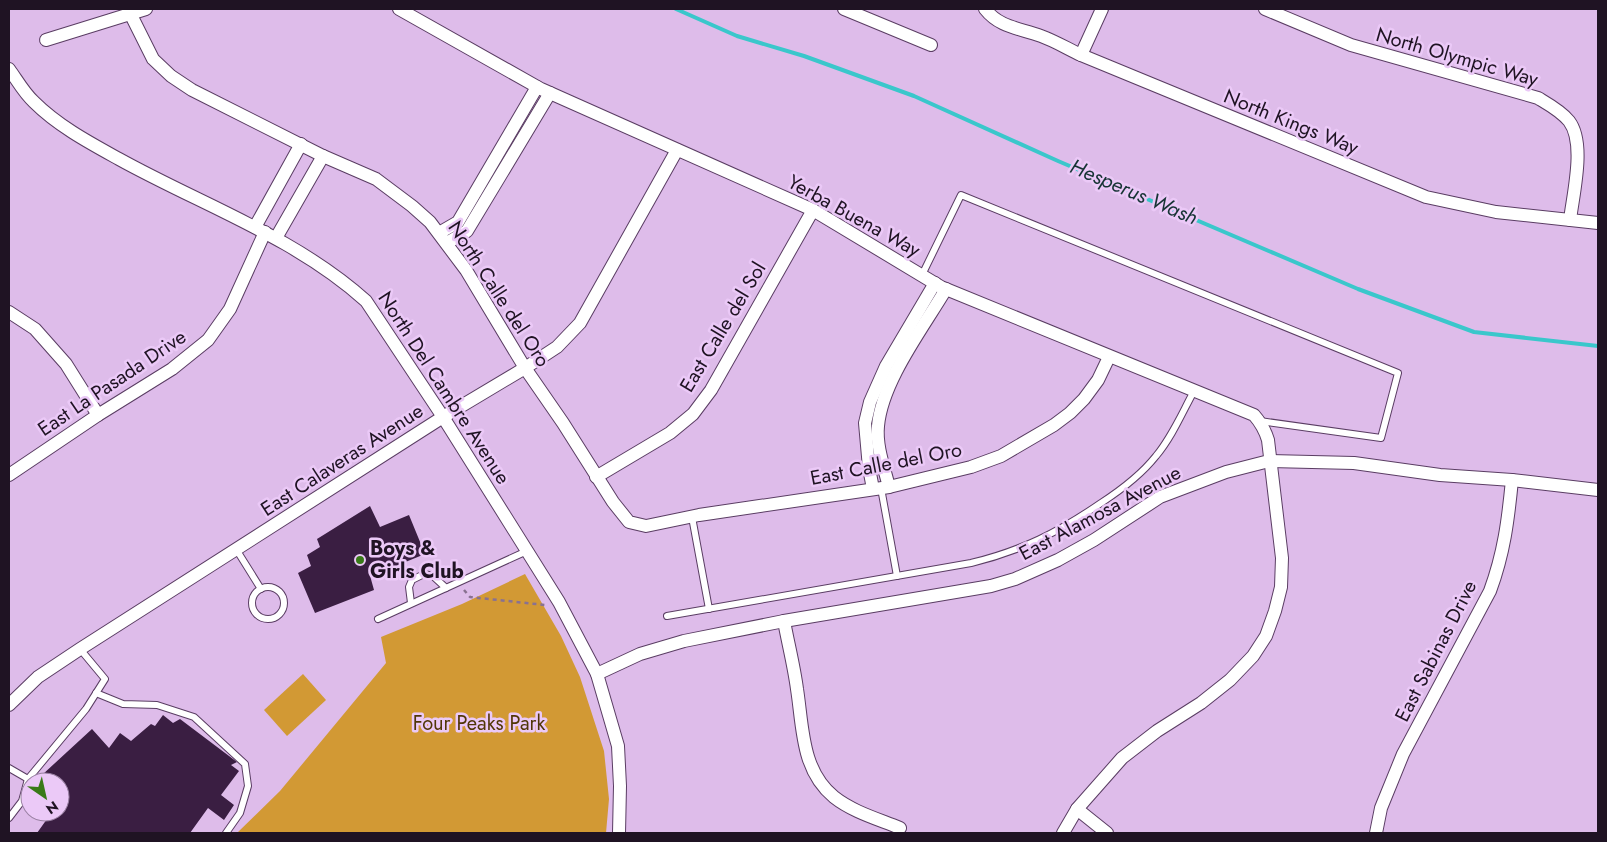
<svg xmlns="http://www.w3.org/2000/svg" width="1607" height="842" font-family="Jost,sans-serif">
<style>
.green{fill:#d29934}
.lines{fill:none;stroke-linecap:round;stroke-linejoin:round}
.stream{stroke:#3ac7cb;stroke-width:4}
.building{fill:#3a1e42}
.service-casing{stroke:#5a3d63;stroke-width:8}
.minor-casing{stroke:#5a3d63;stroke-width:14}
.path{stroke:#897191;stroke-width:2.5;stroke-dasharray:4 4;stroke-linecap:butt}
.service{stroke:#fff;stroke-width:6}
.minor{stroke:#fff;stroke-width:12}
.poi-dot{fill:#397a18;stroke:#ebc9f7;stroke-width:2}
.labels{text-anchor:middle;dominant-baseline:central;stroke-width:5;stroke-linejoin:round;paint-order:stroke}
.street-label{font-size:20px;fill:#1f1323;stroke:#ebc9f7}
.poi-label{font-size:20px;font-weight:bold;fill:#1f1323;stroke:#ebc9f7;text-anchor:start}
.park-label{font-size:20px;fill:#503606;stroke:#ebc9f7}
.water-label{font-size:21px;font-style:italic;fill:#163334;stroke:#ebc9f7}
</style>
<rect width="100%" height="100%" fill="#debcea"/>
<g class="green">
<polygon points="525,574 561,636 580,677 604,751 609,799 606,833 237,833 280,791 386,663 381,637 462,604"/>
<polygon points="303,674 326,700 287,736 264,710"/>
</g>
<g class="lines">
<polyline class="stream" points="676,9 737,36 804,56 914,96 1058,161 1358,289 1474,332 1598,346"/>
</g>
<g class="building">
<polygon points="370,506 380,527 409,515 425,554 381,572 379,567 369,572 374,590 315,613 298,573 311,566 307,555 320,547 317,539"/>
<polygon points="163,715 173,723 180,719 237,762 231,765 239,771 221,795 234,805 224,820 208,808 190,833 37,833 52,812 60,812 60,782 47,782 48,781 42,775 92,729 109,748 120,733 131,741 151,724 155,726"/>
</g>
<g class="lines">
<defs>
<g id="service">
<polyline points="922,275 961,195 1398,373 1381,438 1260,421"/>
<polyline points="881,488 897,576"/>
<polyline points="692,517 709,609"/>
<polyline points="236,549 261,589"/>
<circle cx="268" cy="603" r="16"/>
<polyline points="411,603 409,587 412,580 424,574 433,576 446,588"/>
<path d="M667,616L971,563C1021,551 1059,532 1101,503C1121,490 1141,475 1156,456C1172,437 1182,413 1194,391"/>
<polyline points="378,619 527,551"/>
<polyline points="96,693 123,704 157,705 194,717 245,764 248,786 240,813 226,833"/>
<polyline points="9,768 28,779 86,709 105,679 80,649"/>
<polyline points="9,818 22,801 28,779"/>
</g>
<g id="minor">
<path d="M399,9L541,89L813,210L941,287L1254,415C1261,423 1265,430 1268,440L1282,558L1281,587L1275,611L1266,636L1253,656L1230,680L1201,703L1157,731L1122,758L1077,809L1063,833"/>
<polyline points="844,9 931,45"/>
<path d="M985,9C1000,28 1020,28 1041,36C1055,41 1068,49 1081,55L1426,197L1496,212L1598,223"/>
<path d="M1265,9L1351,45L1538,98C1548,104 1561,111 1569,121C1586,143 1573,194 1570,220"/>
<polyline points="130,13 153,59 171,76 192,90 323,156 376,179 412,206 430,222 466,270 525,368 563,423 613,502 629,522 646,526 699,515 889,487 971,467 1001,456 1054,425 1070,413 1084,399 1098,380 1109,357"/>
<polyline points="46,40 146,9"/>
<polyline points="1081,55 1102,9"/>
<path d="M9,69C17,80 24,93 34,102C58,126 90,143 119,159C202,205 295,237 366,301L443,417L559,602L597,674L618,746L620,786L619,833"/>
<polyline points="255,227 301,144"/>
<polyline points="439,233 458,222 537,87"/>
<polyline points="276,238 323,156"/>
<polyline points="447,243 467,231 550,93"/>
<polyline points="9,312 35,329 66,364 98,415"/>
<polyline points="9,475 98,415 172,369 208,340 230,309 265,232"/>
<polyline points="596,477 670,433 693,414 711,390 813,210"/>
<path d="M889,487C884,467 876,446 878,426C882,381 923,328 946,289"/>
<polyline points="873,489 869,468 865,423 870,402 886,366 935,283"/>
<path d="M784,621C788,643 794,666 797,689C803,727 801,770 834,797C853,812 878,819 900,828"/>
<polyline points="597,674 640,654 684,641 784,621 991,586 1015,579 1058,560 1094,540 1160,497 1226,472 1269,461 1354,463 1440,475 1512,480 1598,490"/>
<polyline points="9,705 38,677 80,649 443,417 525,368 557,347 580,323 677,150"/>
<polyline points="1077,809 1107,833"/>
<path d="M1376,833L1381,808L1403,754L1490,591C1504,553 1508,521 1512,480"/>
</g>
</defs>
<use href="#service" class="service-casing"/>
<use href="#minor" class="minor-casing"/>
<polyline class="path" points="464,590 470,597 545,605 546,607"/>
<use href="#service" class="service"/>
<use href="#minor" class="minor"/>
</g>
<circle class="poi-dot" cx="360" cy="560" r="5"/>
<g class="labels">
<g class="street-label">
<text transform="translate(1457 57) rotate(16)">North Olympic Way</text>
<text transform="translate(1291 122) rotate(22)">North Kings Way</text>
<text transform="translate(854 216) rotate(29)">Yerba Buena Way</text>
<text transform="translate(499 294) rotate(57)">North Calle del Oro</text>
<text transform="translate(723 327) rotate(-59)">East Calle del Sol</text>
<text transform="translate(112 383) rotate(-34)">East La Pasada Drive</text>
<text transform="translate(444 388) rotate(57)">North Del Cambre Avenue</text>
<text transform="translate(342 460) rotate(-33)">East Calaveras Avenue</text>
<text transform="translate(886 464) rotate(-11)">East Calle del Oro</text>
<text transform="translate(1100 513) rotate(-28)">East Alamosa Avenue</text>
<text transform="translate(1436 651) rotate(-63)">East Sabinas Drive</text>
</g>
<g class="poi-label">
<text x="370" y="548">Boys &amp;<tspan x="370" dy="23">Girls Club</tspan></text>
</g>
<g class="park-label">
<text x="479" y="723">Four Peaks Park</text>
</g>
<g class="water-label">
<text transform="translate(1134 192) rotate(23)">Hesperus Wash</text>
</g>
</g>
<rect width="1607" height="842" fill="none" stroke="#1f1323" stroke-width="20"/>
<g transform="translate(45 797) rotate(146)"><circle r="24" fill="#ebc9f7" stroke="#9980a2"/>
<path d="M0-4L9 19L0 12L-9 19Z" fill="#397a18"/>
<text y="-8" font-size="14" font-weight="bold" text-anchor="middle" fill="#1f1323">N</text>
</g>
</svg>
